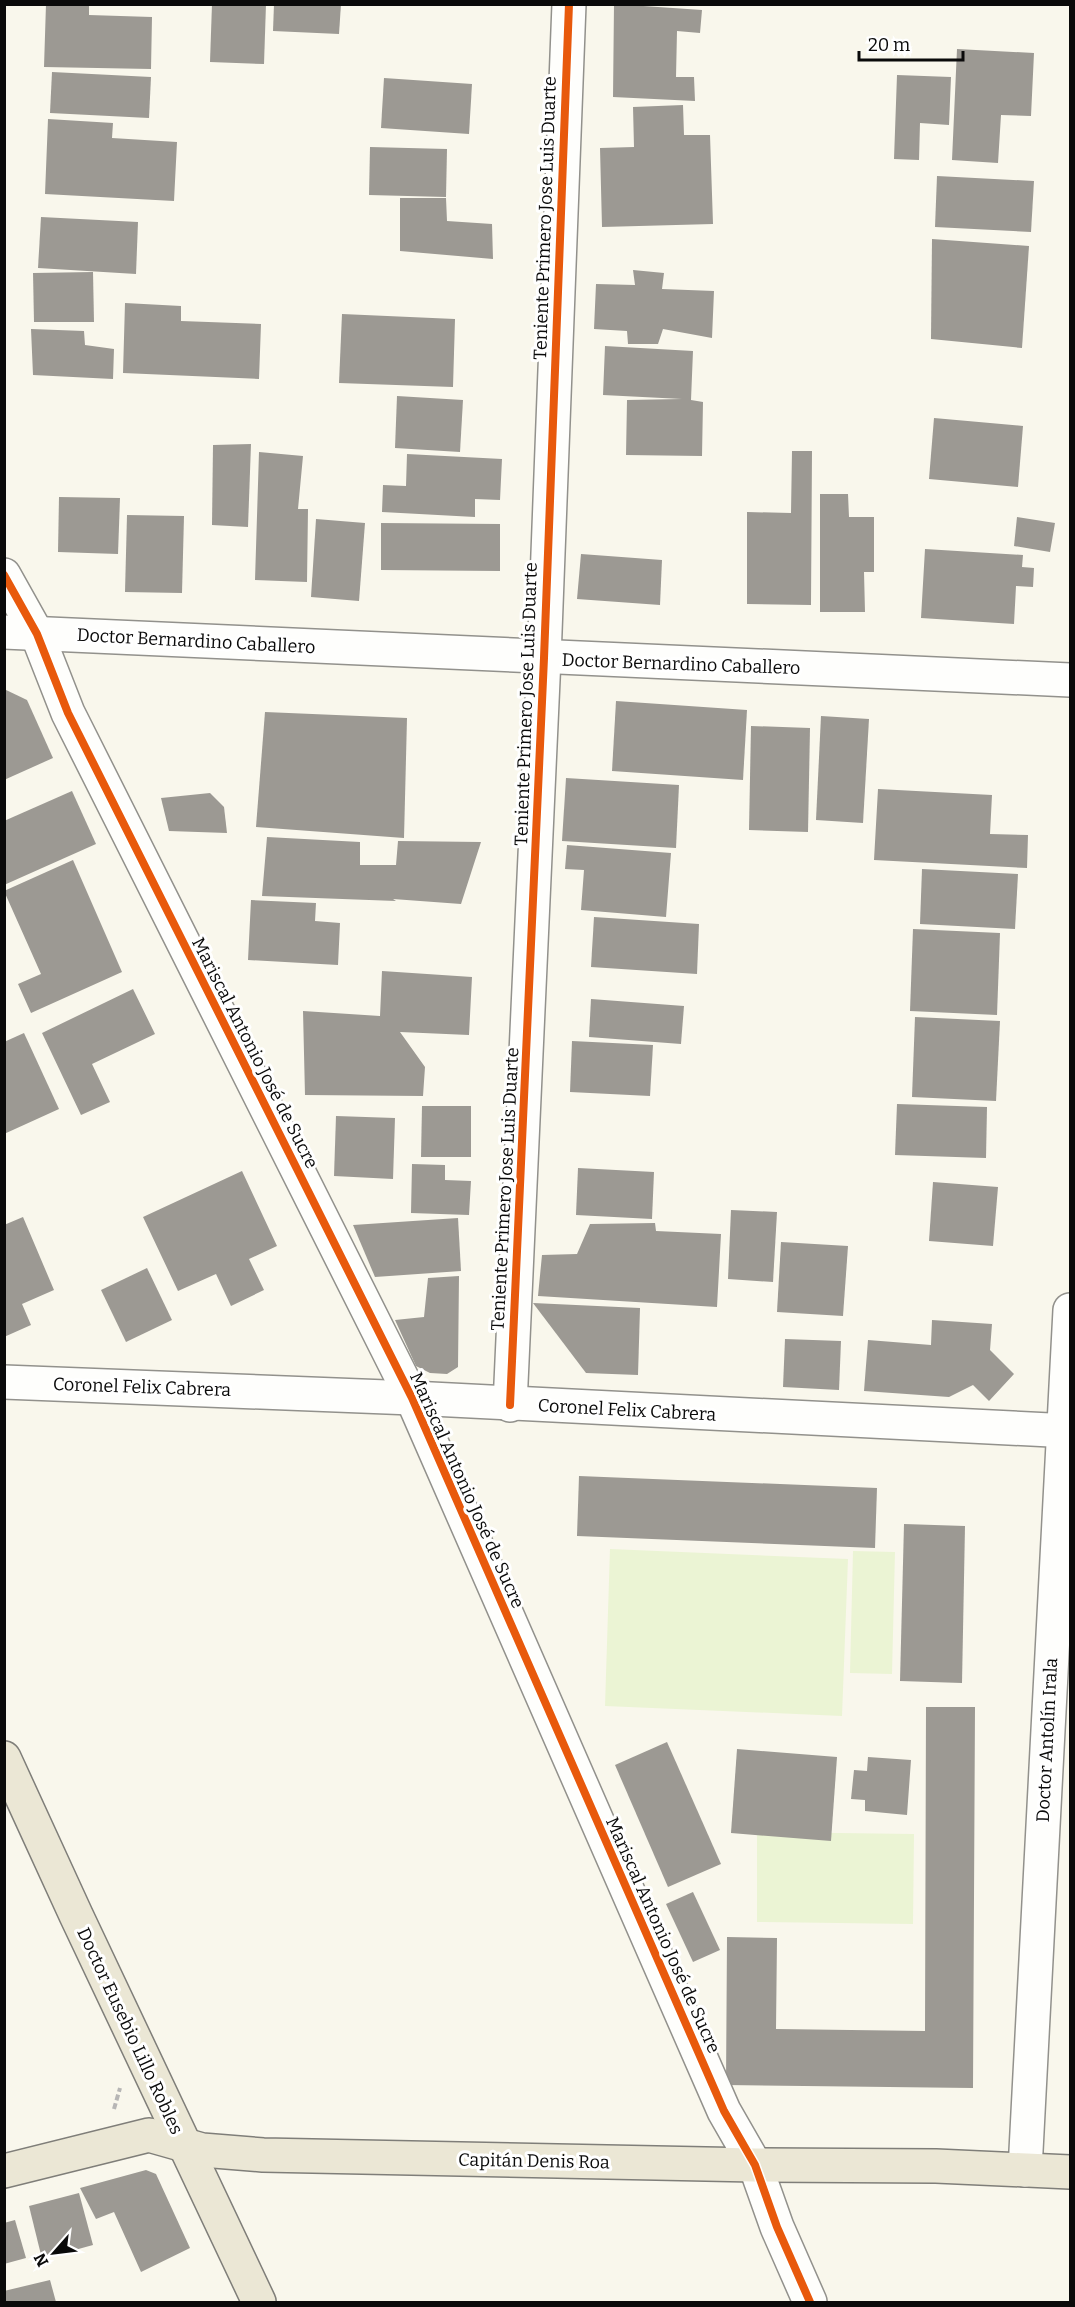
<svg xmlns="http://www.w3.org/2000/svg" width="1075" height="2307" font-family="Bitter,serif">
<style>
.pitch{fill:#ebf4d4}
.building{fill:#9c9993}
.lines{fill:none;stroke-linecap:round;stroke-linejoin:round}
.minor-casing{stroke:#92918c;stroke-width:36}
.major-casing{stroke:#7f7e79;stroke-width:36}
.path{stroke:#b7b6b5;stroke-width:4;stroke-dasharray:6 3;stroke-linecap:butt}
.minor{stroke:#fefefc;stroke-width:33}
.major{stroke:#ebe7d5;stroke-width:33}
.cycleway-casing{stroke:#fff;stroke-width:11}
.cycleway{stroke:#e8590c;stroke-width:8}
.labels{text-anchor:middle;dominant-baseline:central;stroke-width:6;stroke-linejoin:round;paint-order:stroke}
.street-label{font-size:18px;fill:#0a0a0a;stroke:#fff}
</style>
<rect width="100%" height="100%" fill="#f9f7ec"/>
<g class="pitch">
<polygon points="610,1549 848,1559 842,1716 605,1706"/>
<polygon points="853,1551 895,1552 892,1674 850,1673"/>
<polygon points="757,1832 914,1834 913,1924 757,1922"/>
</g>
<g class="building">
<polygon points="46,4 89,4 89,15 152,17 151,69 44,67"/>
<polygon points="212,4 266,4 264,64 210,62"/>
<polygon points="274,4 341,4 339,34 273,31"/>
<polygon points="614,4 702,10 700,33 677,31 676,77 694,77 695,101 613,97"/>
<polygon points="957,49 1034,53 1031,116 1001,115 998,163 952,160"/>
<polygon points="52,72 151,77 149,118 50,113"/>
<polygon points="897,75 951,77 949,125 920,123 919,160 894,159"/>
<polygon points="384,78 472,84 469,134 381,128"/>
<polygon points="683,105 684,135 710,135 713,224 602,227 600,148 634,147 633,107"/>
<polygon points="48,119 113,123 112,138 177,142 174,201 45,194"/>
<polygon points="370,147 447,149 446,197 369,195"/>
<polygon points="937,176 1034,181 1031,232 935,227"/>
<polygon points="400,198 446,198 447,221 492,224 493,259 400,251"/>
<polygon points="41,217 138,222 136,274 38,268"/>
<polygon points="932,239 1029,246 1022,348 931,339"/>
<polygon points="633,270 664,273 662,289 714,291 712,338 663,329 658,344 628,344 627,331 594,329 596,284 635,285"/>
<polygon points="93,272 94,322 34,322 33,273"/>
<polygon points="125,303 181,306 181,321 261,324 259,379 123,373"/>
<polygon points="342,314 455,319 453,387 339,383"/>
<polygon points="31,329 84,331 85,345 114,349 113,379 33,375"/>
<polygon points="605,346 693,351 691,400 703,402 702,456 626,455 627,400 682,399 603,395"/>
<polygon points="397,396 463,400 460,452 395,448"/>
<polygon points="934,418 1023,426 1018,487 929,479"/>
<polygon points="251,444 248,527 212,525 213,445"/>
<polygon points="792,451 812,451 811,605 747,604 747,512 791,513"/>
<polygon points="259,452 303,456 298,509 308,509 307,582 255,580"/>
<polygon points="407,454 502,459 500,500 475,499 475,517 382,512 383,485 406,486"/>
<polygon points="820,494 848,494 849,517 874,517 874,572 864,572 865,612 820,612"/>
<polygon points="59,497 120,498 118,554 58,552"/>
<polygon points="127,515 184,516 182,593 125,592"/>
<polygon points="1017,517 1055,523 1050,552 1014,546"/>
<polygon points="316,519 365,523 359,601 311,597"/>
<polygon points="381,523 500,524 500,571 381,570"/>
<polygon points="925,549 1023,555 1022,567 1034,568 1033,587 1016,586 1014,624 921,618"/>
<polygon points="581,554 662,560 660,605 577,599"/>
<polygon points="4,689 27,700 53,758 4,780"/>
<polygon points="616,701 747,710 743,780 612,771"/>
<polygon points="265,712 407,718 404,838 256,827"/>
<polygon points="821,716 869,719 863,823 816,820"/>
<polygon points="751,726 810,728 808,832 749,830"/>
<polygon points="566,778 679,785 676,848 562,841"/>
<polygon points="878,789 992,795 990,834 1028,835 1027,868 874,860"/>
<polygon points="72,791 96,844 4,885 4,821"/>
<polygon points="210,793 224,807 227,833 169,831 161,798"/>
<polygon points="267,837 360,842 360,865 396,865 398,841 481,842 461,904 393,899 396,901 262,896"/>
<polygon points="567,845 671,853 666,917 581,910 584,870 565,869"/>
<polygon points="73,860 122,972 31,1013 18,984 41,974 4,891"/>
<polygon points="922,869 1018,874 1015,929 920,924"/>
<polygon points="251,900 316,903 315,921 340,923 338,965 248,960"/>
<polygon points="594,917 699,924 697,974 591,967"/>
<polygon points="913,929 1000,933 997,1015 910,1011"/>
<polygon points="382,971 472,977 469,1035 400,1032 425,1067 423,1096 305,1095 303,1011 380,1016"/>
<polygon points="133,989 155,1034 92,1064 110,1102 81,1115 42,1033"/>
<polygon points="591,999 684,1006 681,1044 589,1037"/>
<polygon points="915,1017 1000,1021 996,1101 912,1097"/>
<polygon points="24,1033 59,1109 4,1134 4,1042"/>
<polygon points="572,1041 653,1045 650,1096 570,1092"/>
<polygon points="897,1104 987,1107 986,1158 895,1155"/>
<polygon points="422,1106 471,1106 471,1157 421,1157"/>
<polygon points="336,1116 395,1118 393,1179 334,1176"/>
<polygon points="412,1164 445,1165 445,1180 471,1181 469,1215 411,1213"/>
<polygon points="578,1168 654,1172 652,1219 576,1215"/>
<polygon points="242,1171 277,1246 249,1259 264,1290 231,1306 216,1274 178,1291 143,1217"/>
<polygon points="933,1182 998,1187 993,1246 929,1241"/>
<polygon points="731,1210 777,1212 773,1282 728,1279"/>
<polygon points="23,1217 54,1290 22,1304 31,1325 4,1337 4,1225"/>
<polygon points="458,1218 461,1271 375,1277 353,1225"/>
<polygon points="655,1223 656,1231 721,1234 717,1307 538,1296 542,1255 577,1254 590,1224"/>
<polygon points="781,1242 848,1246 843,1316 777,1312"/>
<polygon points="147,1268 172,1320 126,1342 101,1290"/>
<polygon points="459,1276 458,1367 447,1374 430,1373 416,1366 395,1320 424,1317 428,1278"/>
<polygon points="533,1303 640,1308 638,1375 586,1373"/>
<polygon points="932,1320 992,1324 990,1350 1014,1374 989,1401 973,1385 949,1397 864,1391 868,1340 931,1345"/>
<polygon points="785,1339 841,1341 839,1390 783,1387"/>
<polygon points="579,1476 877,1488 875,1548 577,1536"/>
<polygon points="904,1524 965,1526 962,1683 900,1681"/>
<polygon points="926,1707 975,1707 973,2088 726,2085 727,1937 777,1938 776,2029 925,2031"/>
<polygon points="667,1742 721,1864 668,1887 615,1765"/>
<polygon points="737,1749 837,1757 831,1841 731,1833"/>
<polygon points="868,1757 911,1760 907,1815 865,1811 865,1800 851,1799 854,1770 867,1771"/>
<polygon points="693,1892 720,1950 693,1962 666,1904"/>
<polygon points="146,2170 156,2174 190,2248 141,2272 114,2212 96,2219 80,2188"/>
<polygon points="79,2193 93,2245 42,2259 29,2206"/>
<polygon points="15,2220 26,2258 4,2264 4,2223"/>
<polygon points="50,2280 56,2302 4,2302 4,2291"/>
</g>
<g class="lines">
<defs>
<g id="minor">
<polyline points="4,575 37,634 68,713 412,1398 724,2111 755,2165 777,2227 810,2302"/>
<polyline points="4,632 1070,680"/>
<polyline points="4,1382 412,1398 1070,1431"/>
<polyline points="510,1405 544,658 569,4"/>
<polyline points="1025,2170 1070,1310"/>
</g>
<g id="major">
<polyline points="4,1758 76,1915 259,2302"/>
<polyline points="4,2171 149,2135 202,2150 263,2155 755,2165 936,2166 1070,2172"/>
</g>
</defs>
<use href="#minor" class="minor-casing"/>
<use href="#major" class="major-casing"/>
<polyline class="path" points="114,2109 120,2088"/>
<use href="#minor" class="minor"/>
<use href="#major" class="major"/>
<defs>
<g id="cycleway">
<polyline points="4,575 37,634 68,713 412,1398 724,2111 755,2165 777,2227 810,2302"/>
<polyline points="510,1405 544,658 569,4"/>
</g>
</defs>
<use href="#cycleway" class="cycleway-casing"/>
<use href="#cycleway" class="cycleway"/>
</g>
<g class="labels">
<g class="street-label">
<text transform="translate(545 218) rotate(-88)">Teniente Primero Jose Luis Duarte</text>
<text transform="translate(196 641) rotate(3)">Doctor Bernardino Caballero</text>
<text transform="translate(681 664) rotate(2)">Doctor Bernardino Caballero</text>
<text transform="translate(526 704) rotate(-88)">Teniente Primero Jose Luis Duarte</text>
<text transform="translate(255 1053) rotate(63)">Mariscal Antonio José de Sucre</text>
<text transform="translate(505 1189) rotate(-87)">Teniente Primero Jose Luis Duarte</text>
<text transform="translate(142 1387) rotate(2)">Coronel Felix Cabrera</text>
<text transform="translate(627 1410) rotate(3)">Coronel Felix Cabrera</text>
<text transform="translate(467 1490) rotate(66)">Mariscal Antonio José de Sucre</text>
<text transform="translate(1047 1740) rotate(-87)">Doctor Antolín Irala</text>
<text transform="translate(663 1935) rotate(66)">Mariscal Antonio José de Sucre</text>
<text transform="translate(130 2031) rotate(65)">Doctor Eusebio Lillo Robles</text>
<text transform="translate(534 2161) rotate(1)">Capitán Denis Roa</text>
</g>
</g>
<rect width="1075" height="2307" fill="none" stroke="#0a0a0a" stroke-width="12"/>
<g transform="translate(54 2253) rotate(242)" stroke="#ffffff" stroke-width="4.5" paint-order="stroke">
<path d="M0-4.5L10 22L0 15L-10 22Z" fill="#0a0a0a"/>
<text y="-9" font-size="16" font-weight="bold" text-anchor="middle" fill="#0a0a0a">N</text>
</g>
<path d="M859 51v9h104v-9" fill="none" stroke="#0a0a0a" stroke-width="3"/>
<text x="868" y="51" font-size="18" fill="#0a0a0a" stroke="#ffffff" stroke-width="4.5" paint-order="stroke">20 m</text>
</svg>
